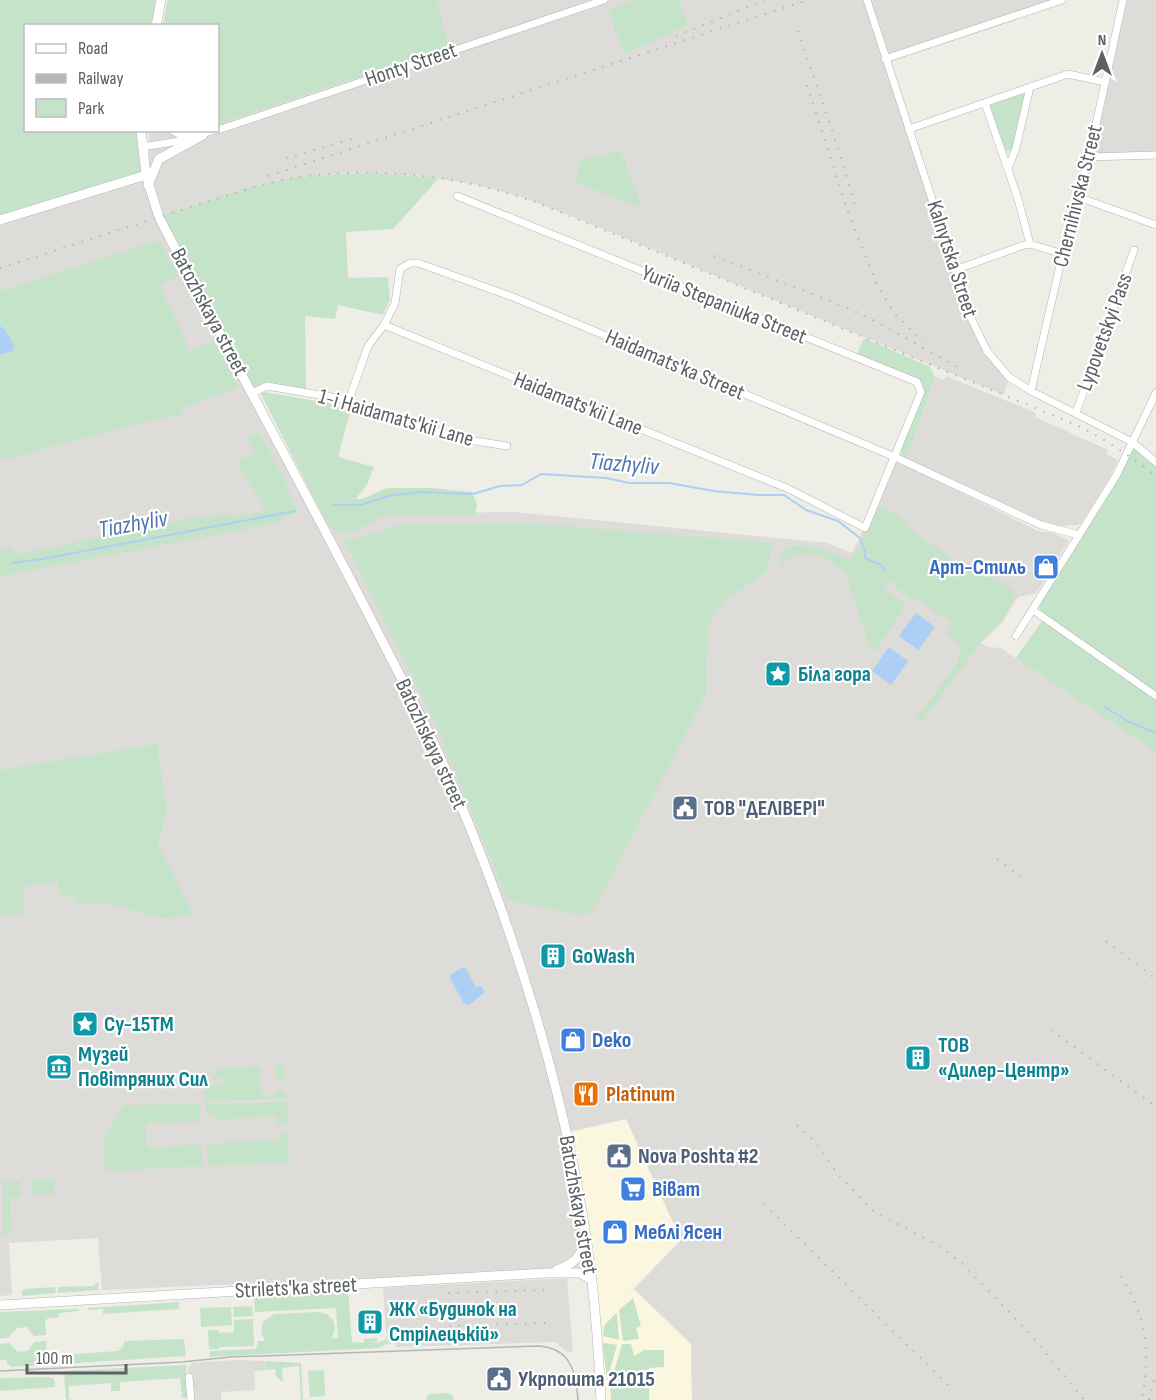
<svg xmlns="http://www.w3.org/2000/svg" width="1156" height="1400" font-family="'Sofia Sans Condensed',sans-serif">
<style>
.commercial{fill:#faf7de}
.industrial{fill:#dddcd8}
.green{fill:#c5e3c8}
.water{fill:#adcff6}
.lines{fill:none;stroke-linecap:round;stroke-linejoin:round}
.stream{stroke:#adcff6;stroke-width:2}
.street-casing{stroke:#b3b5b9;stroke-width:8}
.secondary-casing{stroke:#b4b7bb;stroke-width:10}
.street{stroke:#fff;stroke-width:7}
.secondary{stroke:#fff;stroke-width:9}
.tram{stroke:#b5b6b6;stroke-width:1.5}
.rail{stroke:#b5b6b6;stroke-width:2;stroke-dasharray:1.5 8;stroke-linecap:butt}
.labels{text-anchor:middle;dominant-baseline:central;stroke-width:4.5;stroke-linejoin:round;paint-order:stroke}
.street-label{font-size:22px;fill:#5d6064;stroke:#fff}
.shop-label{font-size:22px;font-weight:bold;fill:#366cbe;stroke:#fff;text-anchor:start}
.culture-label{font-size:22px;font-weight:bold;fill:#0d838f;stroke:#fff;text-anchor:start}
.service-label{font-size:22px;font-weight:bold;fill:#4e5e75;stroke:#fff;text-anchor:start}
.food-label{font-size:22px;font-weight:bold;fill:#c56008;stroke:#fff;text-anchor:start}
.water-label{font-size:24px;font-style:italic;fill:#4f74b0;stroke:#fff}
</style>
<rect width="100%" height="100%" fill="#eeede6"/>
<polygon class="commercial" points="627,1119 681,1240 614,1307 634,1289 691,1344 692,1400 601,1400 596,1324 565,1133"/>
<g class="industrial">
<polygon points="168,0 1061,0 885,59 979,337 1009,377 1004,395 574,217 522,197 474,184 421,176 353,173 319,175 160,218 327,532 387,514 514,512 827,543 852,553 897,461 1038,531 1053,533 1069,541 1036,593 1018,597 1002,623 981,643 988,647 1001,648 1156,752 1156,1400 692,1400 691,1344 634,1289 681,1240 626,1119 565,1133 590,1269 102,1290 98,1238 9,1243 12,1295 0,1296 0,225 150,178 149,131 218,130 218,26 163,25"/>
<polygon points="1123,0 1156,0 1156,154 1090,157"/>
<polygon points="946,376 1036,413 1035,417 1108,450 1106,454 1118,460 1110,477 1082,522 1077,525 1059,526 1048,523 906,460 935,377 944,380"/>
<polygon points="567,1278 573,1351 567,1352 555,1342 396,1347 394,1343 387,1344 383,1288"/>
<polygon points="237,1360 266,1361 266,1368 254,1369 255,1390 221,1392 221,1400 191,1400 188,1368 192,1363"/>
</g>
<g class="green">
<polygon points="0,0 161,0 156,25 26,26 26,130 141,131 146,175 0,220"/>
<polygon points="168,0 438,0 448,47 218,124 218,26 163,25"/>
<polygon points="635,0 679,0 688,25 624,54 608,10"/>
<polygon points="1028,90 1014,146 1011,151 1006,151 988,105"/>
<polygon points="621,151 642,208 576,183 581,160"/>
<path d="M370,173L439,178L393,229L346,232L348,278L388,277L390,299L383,315L338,305L335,319L305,316L306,392L267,386L252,393L159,217C205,202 253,184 301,177C324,174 347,174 370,173Z"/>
<polygon points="160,240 179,276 162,283 161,288 190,351 214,341 238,387 183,408 181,415 132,425 0,461 0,291"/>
<polygon points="864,338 930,367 935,377 906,460 902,455 900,450 922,392 919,381 856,356"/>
<polygon points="264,392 328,403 350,412 338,457 374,467 367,484 356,499 362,499 387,488 432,488 472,492 477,504 475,515 384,515 356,531 337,532 329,528 261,394"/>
<polygon points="259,432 286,482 291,498 298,512 268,525 0,576 0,551 12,548 14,555 204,515 205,517 226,512 227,516 232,515 237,518 245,513 248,517 265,509 237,462 255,452 247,438"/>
<polygon points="1132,442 1156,462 1156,752 1016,658 1044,618 1037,604"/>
<path d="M877,506C888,507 904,518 908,528C924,538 939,551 955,560C974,572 1000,577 1016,594L1001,622L984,638L921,723L916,719L958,662L960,645L946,631L951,623L920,601L909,598L895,587L891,580L883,589L899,599L904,605V609L875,651L871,648L860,620L847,576L841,569L824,558L812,554H804L787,559L779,569L781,555L788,546C811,545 830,550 850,561L856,553Z"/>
<polygon points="404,523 526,523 773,543 767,571 746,586 725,598 709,625 706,667 707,692 599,901 588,914 568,913 508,900 427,705 344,540 378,533"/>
<path d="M157,744L167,814L157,842L192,913C158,925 150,913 119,906C105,903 90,904 76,904V897H60L58,881L23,887L25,914L0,915V770Z"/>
<polygon points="278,1064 282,1064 285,1068 285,1079 282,1082 277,1081 276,1068"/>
<polygon points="257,1066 260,1068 261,1095 277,1095 278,1091 282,1090 286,1093 286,1099 205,1101 205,1085 215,1085 217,1082 218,1085 224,1085 224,1077 215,1080 213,1079 216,1069"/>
<polygon points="287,1102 288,1125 278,1125 277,1116 215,1120 214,1115 205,1115 205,1104"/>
<polygon points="199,1104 200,1121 146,1124 146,1144 150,1148 201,1144 203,1166 108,1171 105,1168 104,1138 124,1105"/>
<polygon points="279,1133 288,1133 289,1163 209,1166 207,1144 279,1139"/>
<polygon points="54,1179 55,1194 32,1195 31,1180"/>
<polygon points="3,1181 20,1181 20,1195 19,1197 10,1198 12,1234 3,1235"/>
<polygon points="96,1283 99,1283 98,1290 58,1293 58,1287 94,1286"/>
<polygon points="55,1287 56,1293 22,1296 22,1291 26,1289"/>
<polygon points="348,1291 352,1342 364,1343 364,1339 377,1338 377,1342 371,1343 378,1343 386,1339 387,1344 379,1348 209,1357 211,1351 256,1349 258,1341 265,1341 261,1332 263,1322 274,1314 320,1312 328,1315 333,1320 335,1328 332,1338 338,1338 336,1308 255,1312 254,1297"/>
<polygon points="633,1298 641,1326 636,1328 639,1339 623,1341 619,1310"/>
<polygon points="179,1302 179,1309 103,1314 103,1309 88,1310 88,1308"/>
<polygon points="252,1306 253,1316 234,1317 233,1307"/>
<polygon points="231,1307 232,1325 201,1327 200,1308"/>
<polygon points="79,1309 79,1311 59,1313 59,1317 48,1318 45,1321 46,1335 34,1336 27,1327 17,1328 8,1338 0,1338 0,1312"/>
<polygon points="615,1314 617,1314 619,1340 603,1336 604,1326"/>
<polygon points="253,1319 254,1346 219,1347 219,1349 209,1349 208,1330 218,1330 219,1333 234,1332 234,1320"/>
<polygon points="184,1339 186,1356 62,1364 61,1355 118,1351 124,1345 124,1341"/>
<polygon points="46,1341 47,1356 57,1355 58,1364 11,1367 7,1363 6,1360 0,1360 0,1344 9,1343 18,1352 28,1351 34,1342"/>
<polygon points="604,1343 617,1345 607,1380 603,1345"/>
<polygon points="622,1344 631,1344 634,1356 644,1350 664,1350 664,1367 649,1368 649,1400 611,1400 610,1385"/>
<polygon points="266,1361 301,1363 303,1400 301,1400 299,1366 282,1368 283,1381 281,1381 276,1376 275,1369 254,1371 254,1368 266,1368"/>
<polygon points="186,1365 188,1398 182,1398 180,1378 120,1382 120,1391 111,1391 111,1383 69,1386 69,1399 75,1400 66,1400 64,1371"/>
<polygon points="324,1370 325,1396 310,1397 308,1371"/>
<polygon points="49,1377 54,1379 55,1387 0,1391 0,1378"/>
<polygon points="448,1393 453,1396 453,1400 426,1400 429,1394"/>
</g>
<g class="water">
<path d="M0,326C6,329 13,341 14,348L11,352L0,355Z"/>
<polygon points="916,613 935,627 918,650 899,636"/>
<polygon points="889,647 908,661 891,685 872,671"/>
<polygon points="464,967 466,969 476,987 481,986 485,992 469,1005 464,1004 450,978 451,974"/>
</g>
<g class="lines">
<g class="stream">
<polyline points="334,505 361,505 388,496 420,492 473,494 500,486 522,485 541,474 606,478 629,483 669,483 714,491 758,495 784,495 806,510 838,521 860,538 865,551 865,558 881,565 885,570"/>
<polyline points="12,563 42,559 295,511"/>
<polyline points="1105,707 1129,722 1156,733"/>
</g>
<defs>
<g id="street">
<polyline points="867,0 970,316 987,351 1009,377 1031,391 1132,442 1156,462"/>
<polyline points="885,59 1062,0"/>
<polyline points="985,103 1018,199 1030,244"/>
<polyline points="909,129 1068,74 1105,82"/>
<polyline points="218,130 604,0"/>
<polyline points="142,147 174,142 215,130"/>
<polyline points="1089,157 1156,155"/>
<polyline points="1008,168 1016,148 1030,87"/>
<polyline points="1078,197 1156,225"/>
<polyline points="955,270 1024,245 1030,244 1063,254"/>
<polyline points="384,325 789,489 865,528 921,392 917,382 457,196"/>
<polyline points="1031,391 1067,235 1089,157 1123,0"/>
<polyline points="252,393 267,386 349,400 360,409 463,439 507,446"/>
<polyline points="349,400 368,346 384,325 395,303 400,269 410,263 418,263 513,297 895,457 1041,525 1079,535"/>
<polyline points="1076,413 1134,250"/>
<polyline points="1033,610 1156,696"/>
<polyline points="1016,636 1116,476 1156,393"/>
<polyline points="189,1377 191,1400"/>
</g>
<g id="secondary">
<polyline points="156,26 161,0"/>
<path d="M141,130L146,175L159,217C229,354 304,488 374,625C403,682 434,739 458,798C520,945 571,1114 591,1272C596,1315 599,1357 601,1400"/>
<polyline points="173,130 179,133 200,134"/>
<polyline points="148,185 159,159 203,135"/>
<polyline points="0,220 146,175"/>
<path d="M557,1270C571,1265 580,1258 585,1244"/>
<polyline points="0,1305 546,1273 580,1273 591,1279"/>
</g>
</defs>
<use href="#street" class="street-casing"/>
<use href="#secondary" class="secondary-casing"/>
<use href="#street" class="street"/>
<use href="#secondary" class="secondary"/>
<path class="tram" d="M0,1371L182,1362L231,1357L538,1346C571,1348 576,1372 578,1400"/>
<g class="rail">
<polyline points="798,31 838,148 856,209"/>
<polyline points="676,36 765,0"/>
<polyline points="807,85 849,215 877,285 895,314 923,342"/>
<polyline points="286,158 359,137"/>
<polyline points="268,176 808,0"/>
<polyline points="714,256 843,306 873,320 963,370"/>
<path d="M0,268C64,248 127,227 191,207C227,196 263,182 300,177C380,166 463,176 538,203L1074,424C1104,438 1130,456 1156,476"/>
<polyline points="997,859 1024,879"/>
<polyline points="1106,941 1156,979"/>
<polyline points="1051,1030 1156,1107"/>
<polyline points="797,1125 815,1142 837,1173 872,1210 939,1246 964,1265 1030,1334 1084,1400"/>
<polyline points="764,1204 950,1387"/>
<path d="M1121,1276C1148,1321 1150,1348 1142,1400"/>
<polyline points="448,1293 544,1290"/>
<polyline points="449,1326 546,1323"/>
<polyline points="1149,1400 1156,1374"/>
</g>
</g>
<defs>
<symbol id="shop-square" viewBox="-11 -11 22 22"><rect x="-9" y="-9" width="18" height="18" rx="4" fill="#3f7fe0" stroke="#fff"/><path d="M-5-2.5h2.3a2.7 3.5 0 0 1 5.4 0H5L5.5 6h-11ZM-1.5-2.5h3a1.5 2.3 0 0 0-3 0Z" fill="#fff"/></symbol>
<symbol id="sight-square" viewBox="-11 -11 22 22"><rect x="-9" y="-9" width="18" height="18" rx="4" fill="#0f9aa8" stroke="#fff"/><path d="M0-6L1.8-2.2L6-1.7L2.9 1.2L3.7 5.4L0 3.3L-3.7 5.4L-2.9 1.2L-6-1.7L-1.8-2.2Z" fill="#fff"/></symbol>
<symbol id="civic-square" viewBox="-11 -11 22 22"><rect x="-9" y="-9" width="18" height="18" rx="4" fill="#5c6f8a" stroke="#fff"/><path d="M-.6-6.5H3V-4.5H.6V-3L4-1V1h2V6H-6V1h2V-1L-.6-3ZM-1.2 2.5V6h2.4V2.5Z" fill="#fff"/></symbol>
<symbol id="building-square" viewBox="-11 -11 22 22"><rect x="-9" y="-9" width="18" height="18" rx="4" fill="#0f9aa8" stroke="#fff"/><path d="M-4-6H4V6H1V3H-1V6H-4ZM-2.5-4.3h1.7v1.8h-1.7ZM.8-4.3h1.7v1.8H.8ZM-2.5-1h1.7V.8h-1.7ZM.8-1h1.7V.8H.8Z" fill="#fff"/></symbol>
<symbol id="museum-square" viewBox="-11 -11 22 22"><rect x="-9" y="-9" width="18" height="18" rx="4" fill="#0f9aa8" stroke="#fff"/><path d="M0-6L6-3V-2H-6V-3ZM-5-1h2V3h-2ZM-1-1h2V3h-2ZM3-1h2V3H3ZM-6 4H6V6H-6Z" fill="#fff"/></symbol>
<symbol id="restaurant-square" viewBox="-11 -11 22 22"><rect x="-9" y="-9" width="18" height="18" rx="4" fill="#e8710a" stroke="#fff"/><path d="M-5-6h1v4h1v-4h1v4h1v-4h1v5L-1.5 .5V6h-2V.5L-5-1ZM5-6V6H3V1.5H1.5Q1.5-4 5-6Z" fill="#fff"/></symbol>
<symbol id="supermarket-square" viewBox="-11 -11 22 22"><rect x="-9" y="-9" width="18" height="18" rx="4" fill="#3f7fe0" stroke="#fff"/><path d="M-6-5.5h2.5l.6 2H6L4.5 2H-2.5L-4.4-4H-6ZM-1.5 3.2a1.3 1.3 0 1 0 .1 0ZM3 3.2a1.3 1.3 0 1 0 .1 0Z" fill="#fff"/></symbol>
</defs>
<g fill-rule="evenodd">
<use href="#shop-square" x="1031" y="552" width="30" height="30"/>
<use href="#sight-square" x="763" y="659" width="30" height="30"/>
<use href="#civic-square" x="670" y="793" width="30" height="30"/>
<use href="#building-square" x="538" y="941" width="30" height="30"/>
<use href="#sight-square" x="70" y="1009" width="30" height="30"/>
<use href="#shop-square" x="558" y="1025" width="30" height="30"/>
<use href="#building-square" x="903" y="1043" width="30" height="30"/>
<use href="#museum-square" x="44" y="1052" width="30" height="30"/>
<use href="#restaurant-square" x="571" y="1079" width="30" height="30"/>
<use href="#civic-square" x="604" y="1141" width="30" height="30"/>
<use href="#supermarket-square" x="618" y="1174" width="30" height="30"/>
<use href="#shop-square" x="600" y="1217" width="30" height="30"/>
<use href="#building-square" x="355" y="1307" width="30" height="30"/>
<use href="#civic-square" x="484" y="1364" width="30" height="30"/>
</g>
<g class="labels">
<g class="street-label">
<text transform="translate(411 65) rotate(-19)">Honty Street</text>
<text transform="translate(1078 196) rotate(-76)">Chernihivska Street</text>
<text transform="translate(952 259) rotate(72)">Kalnytska Street</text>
<text transform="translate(724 305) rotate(22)">Yuriia Stepaniuka Street</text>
<text transform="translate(209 312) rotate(62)">Batozhskaya street</text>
<text transform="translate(1105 332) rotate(-70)">Lypovetskyi Pass</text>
<text transform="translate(675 365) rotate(23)">Haidamats'ka Street</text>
<text transform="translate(578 404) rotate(22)">Haidamats'kii Lane</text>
<text transform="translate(396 418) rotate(16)">1-i Haidamats'kii Lane</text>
<text transform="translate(431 744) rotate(65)">Batozhskaya street</text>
<text transform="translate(578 1205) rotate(80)">Batozhskaya street</text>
<text transform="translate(296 1288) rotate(-3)">Strilets'ka street</text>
</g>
<g class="shop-label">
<text x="1026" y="567" text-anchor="end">Арт-Стиль</text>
<text x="592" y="1040">Deko</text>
<text x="652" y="1189">Віват</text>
<text x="634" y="1232">Меблі Ясен</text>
</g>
<g class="culture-label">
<text x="798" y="674">Біла гора</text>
<text x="572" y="956">GoWash</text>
<text x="104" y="1024">Су-15ТМ</text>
<text x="938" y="1045">ТОВ<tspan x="938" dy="25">«Дилер-Центр»</tspan></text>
<text x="78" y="1054">Музей<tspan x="78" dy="25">Повітряних Сил</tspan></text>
<text x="389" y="1309">ЖК «Будинок на<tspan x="389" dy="25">Стрілецькій»</tspan></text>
</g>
<g class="service-label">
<text x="704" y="808">ТОВ "ДЕЛІВЕРІ"</text>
<text x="638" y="1156">Nova Poshta #2</text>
<text x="518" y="1379">Укрпошта 21015</text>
</g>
<g class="food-label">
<text x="606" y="1094">Platinum</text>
</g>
<g class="water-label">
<text transform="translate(624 464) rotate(5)">Tiazhyliv</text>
<text transform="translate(133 524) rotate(-10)">Tiazhyliv</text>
</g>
</g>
<rect x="24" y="24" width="195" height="108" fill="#ffffff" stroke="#bebfc1" stroke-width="1.5"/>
<rect x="36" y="44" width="30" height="9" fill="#ffffff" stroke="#bebfc1" stroke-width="1.5"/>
<text x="78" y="54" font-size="18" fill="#5d6064">Road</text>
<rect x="36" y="74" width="30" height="9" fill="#b5b6b6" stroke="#bebfc1" stroke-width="1.5"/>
<text x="78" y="84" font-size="18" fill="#5d6064">Railway</text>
<rect x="36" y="99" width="30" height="18" fill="#c5e3c8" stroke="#bebfc1" stroke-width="1.5"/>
<text x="78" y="114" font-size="18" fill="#5d6064">Park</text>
<g transform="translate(1102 54)" stroke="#ffffff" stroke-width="4.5" paint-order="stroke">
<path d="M0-4.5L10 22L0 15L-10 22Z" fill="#5d6064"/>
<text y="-9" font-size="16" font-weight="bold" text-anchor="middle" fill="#5d6064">N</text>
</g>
<path d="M27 1364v9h99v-9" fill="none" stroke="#5d6064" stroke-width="3"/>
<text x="36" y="1364" font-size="18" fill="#5d6064" stroke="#ffffff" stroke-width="4.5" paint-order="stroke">100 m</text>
</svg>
